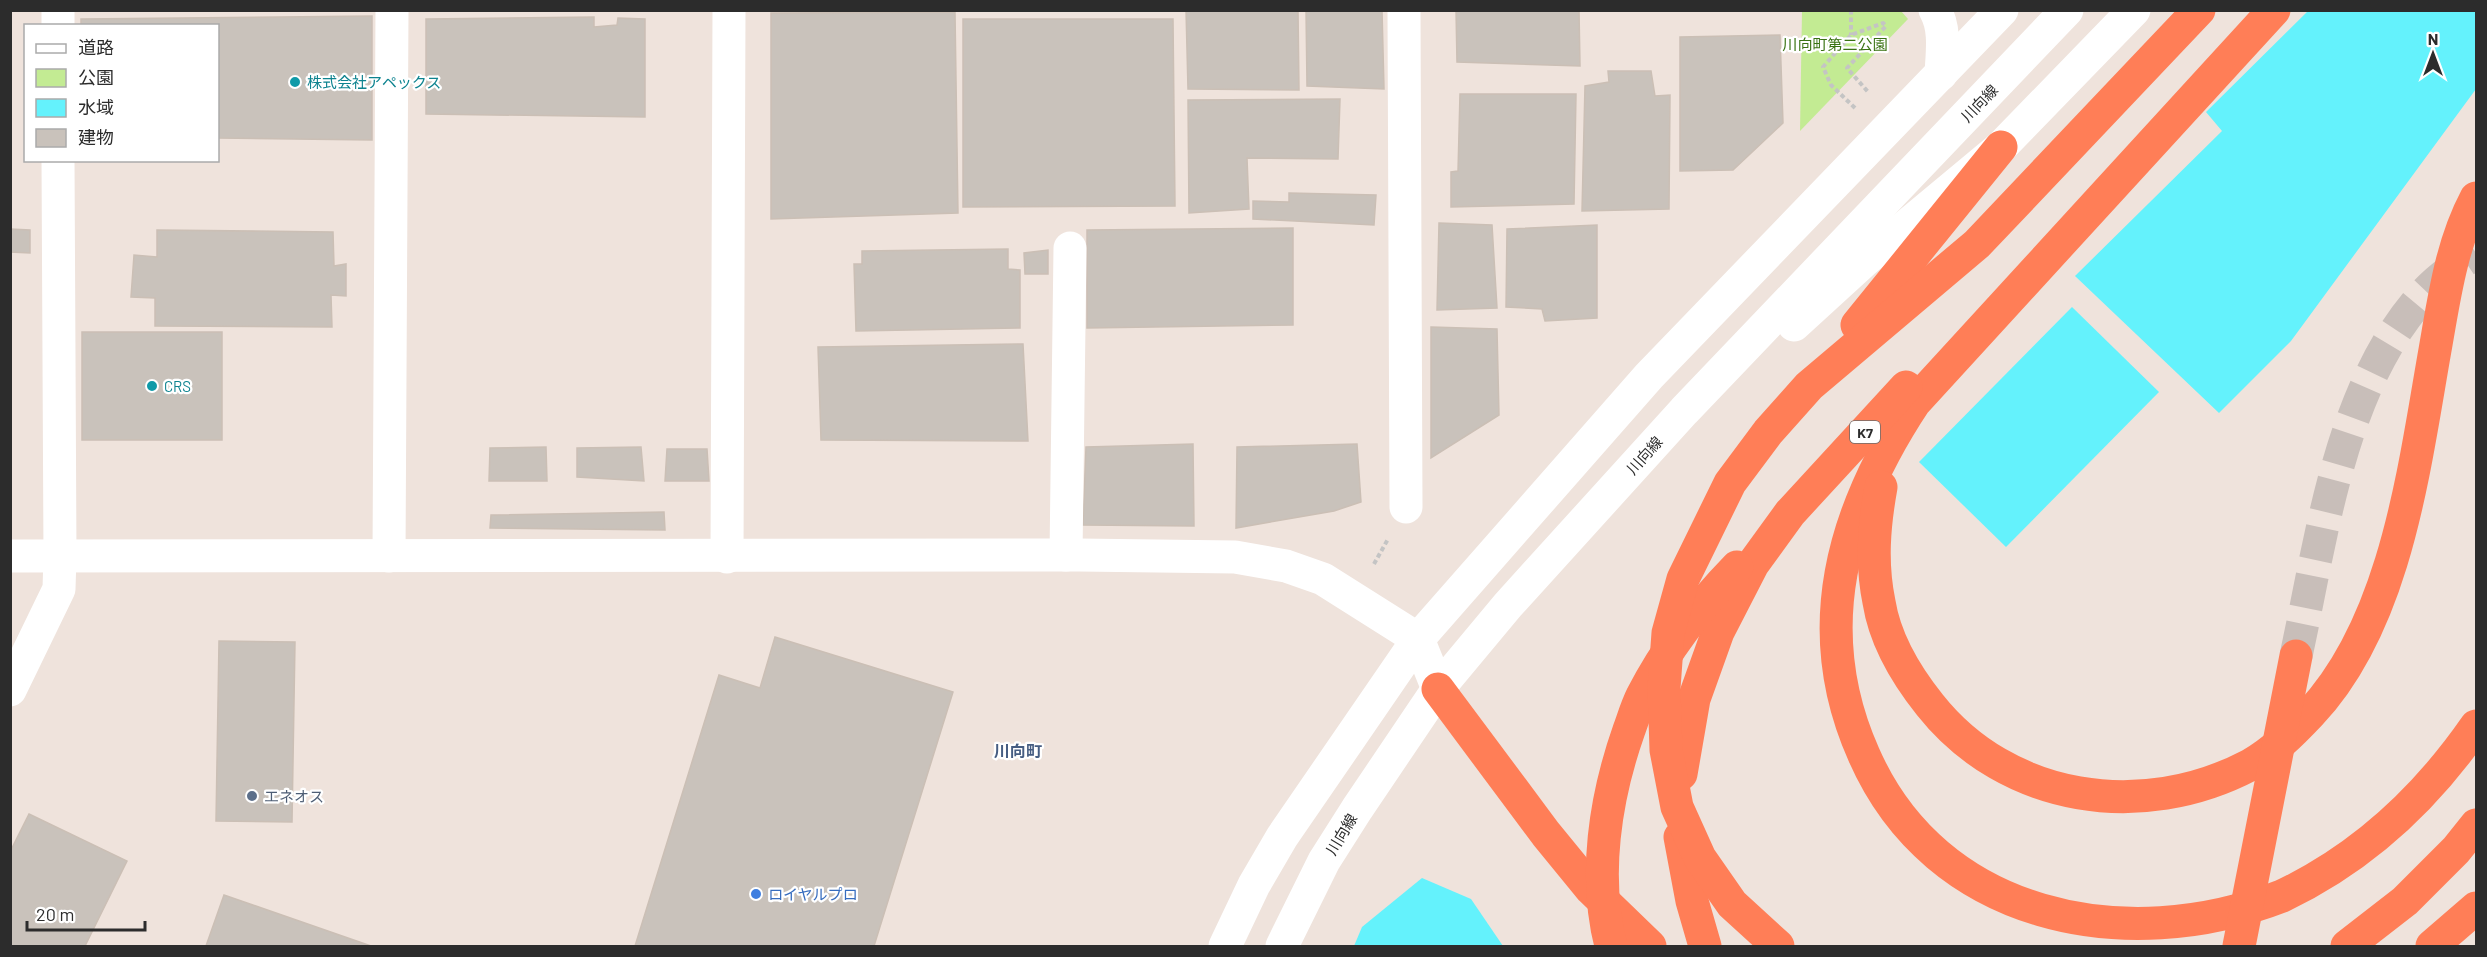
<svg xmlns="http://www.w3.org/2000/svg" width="2487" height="957" font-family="Barlow,'Noto Sans JP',sans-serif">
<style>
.green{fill:#c3eb93}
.water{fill:#64f2fc}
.building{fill:#c9c2bb;stroke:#cbbfb5;stroke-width:1.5}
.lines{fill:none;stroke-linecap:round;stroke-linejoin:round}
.motorway-tunnel{stroke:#c8beb9;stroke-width:33;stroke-dasharray:33 16;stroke-linecap:butt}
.path{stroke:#c4c4c4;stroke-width:4;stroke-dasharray:4.5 3;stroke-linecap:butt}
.minor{stroke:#fff;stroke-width:33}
.tertiary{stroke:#fff;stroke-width:33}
.motorway{stroke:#ff7e57;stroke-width:33}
.culture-dot{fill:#0f9aa8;stroke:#fff;stroke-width:2}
.service-dot{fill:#5c6f8a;stroke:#fff;stroke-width:2}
.shop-dot{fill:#3f7fe0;stroke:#fff;stroke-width:2}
.labels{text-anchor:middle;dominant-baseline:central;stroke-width:4.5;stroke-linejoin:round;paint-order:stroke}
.shield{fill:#fff;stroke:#6b6b6b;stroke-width:1.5}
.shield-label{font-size:14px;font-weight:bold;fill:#2c2c2c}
.park-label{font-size:15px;fill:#397212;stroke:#fff}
.culture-label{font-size:15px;fill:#0d838f;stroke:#fff;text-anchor:start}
.street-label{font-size:15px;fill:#2c2c2c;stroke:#fff}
.service-label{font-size:15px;fill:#4e5e75;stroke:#fff;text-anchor:start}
.shop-label{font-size:15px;fill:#366cbe;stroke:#fff;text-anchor:start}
.neighbourhood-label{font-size:16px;font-weight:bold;fill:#465d82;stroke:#fff}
</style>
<rect width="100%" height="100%" fill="#efe3dc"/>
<polygon class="green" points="1802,11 1901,11 1908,19 1800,131"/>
<g class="water">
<polygon points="2387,11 2476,11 2476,89 2291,341 2219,413 2075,276 2222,131 2206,112 2308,11"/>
<polygon points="2072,307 2159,392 2006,547 1919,462"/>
<polygon points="1422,878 1471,899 1503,946 1354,946 1362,927"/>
</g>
<g class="building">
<polygon points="1186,10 1298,10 1299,90 1188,89"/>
<polygon points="1306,10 1382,10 1384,89 1307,86"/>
<polygon points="1456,10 1579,10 1580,66 1457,62"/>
<polygon points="955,12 958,213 771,219 771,13"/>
<polygon points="372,16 372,140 218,138 218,26 81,26 81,19"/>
<polygon points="594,17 594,27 617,25 618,18 645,19 645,117 426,114 426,19"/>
<polygon points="963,19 1173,19 1175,206 963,207"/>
<polygon points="1780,35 1783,123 1733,170 1680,171 1680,37"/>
<polygon points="1608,71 1651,71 1655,96 1670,95 1669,209 1582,211 1585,86 1609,82"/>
<polygon points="1460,94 1576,94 1574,204 1451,207 1451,172 1458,171"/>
<polygon points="1340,99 1338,159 1247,158 1249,209 1189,213 1188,100"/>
<polygon points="1289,193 1376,195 1374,225 1253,219 1253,201 1289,202"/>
<polygon points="1439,223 1492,225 1497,308 1437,310"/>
<polygon points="1597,225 1597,318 1545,321 1542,309 1506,307 1507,229"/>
<polygon points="1293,228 1293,325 1087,328 1087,230"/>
<polygon points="10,229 30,230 30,253 10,252"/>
<polygon points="157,230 333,232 334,266 346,264 346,296 331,295 332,327 155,326 155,298 131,297 134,255 157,257"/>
<polygon points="1008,249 1008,269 1020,270 1020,328 856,331 854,264 862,264 862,251"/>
<polygon points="1048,250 1048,274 1025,274 1024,253"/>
<polygon points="1431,327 1497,329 1499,415 1431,458"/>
<rect x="82" y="332" width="140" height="108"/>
<polygon points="1023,344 1028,441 821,440 818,347"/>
<polygon points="1193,444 1194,526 1083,525 1086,447"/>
<polygon points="1357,444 1361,502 1334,511 1236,528 1237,447"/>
<polygon points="546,447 547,481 489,481 490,448"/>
<polygon points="641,447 644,481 577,477 577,448"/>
<polygon points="667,449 707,449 709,481 665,481"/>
<polygon points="664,512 665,530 490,528 491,515"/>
<polygon points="775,637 953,692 874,946 635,946 719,675 760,688"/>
<polygon points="219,641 295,642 292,822 216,821"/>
<polygon points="29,814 127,861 85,946 10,946 10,852"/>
<polygon points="224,895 371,946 206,946"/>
</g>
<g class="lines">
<path class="motorway-tunnel" d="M2296,656C2322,536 2340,385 2426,292C2440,277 2459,264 2476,253"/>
<g class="path">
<polyline points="1851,10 1851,35"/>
<polyline points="1855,108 1831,85 1823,67 1851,35 1883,23 1886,26 1847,68 1869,93"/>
<polyline points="1374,564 1388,539"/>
</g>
<g class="minor">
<polyline points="58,10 58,26"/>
<polyline points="1404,10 1406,507"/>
<polyline points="58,160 60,556"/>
<polyline points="1066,555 1070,248"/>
<polyline points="389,556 392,10"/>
<polyline points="727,557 729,10"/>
</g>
<g class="tertiary">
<path d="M1935,10C1946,29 1942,53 1941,74"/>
<polyline points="1794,325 1864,261 2001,147 2134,10"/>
<polyline points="10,556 1079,555 1235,557 1286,566 1323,579 1418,639 1438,689"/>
<polyline points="10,690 59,589 60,556"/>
<polyline points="1225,946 1254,885 1282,837 1418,639 1649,376 2002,10"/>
<polyline points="1282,946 1324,861 1357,809 1438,689 1508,605 1684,411 2067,10"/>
</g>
<g class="motorway">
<path d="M2274,10L1915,402C1842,512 1808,630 1864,755C1936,919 2125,957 2282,896C2362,858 2426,798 2476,726"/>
<polyline points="1857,325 2001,147"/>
<path d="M1881,487C1874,526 1871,563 1879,602C1885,640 1906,675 1930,705C2007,802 2142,822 2250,765C2273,752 2292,733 2310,714C2396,623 2414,469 2435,350C2444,299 2451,245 2476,198"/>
<polyline points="1438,689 1546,834 1591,889 1650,946"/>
<polyline points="1681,774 1694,699 1718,632 1753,564 1790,513 1906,387"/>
<polyline points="1680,837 1692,901 1705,946"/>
<path d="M1611,946C1593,876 1605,798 1629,730C1633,719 1637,706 1642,696C1666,649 1701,604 1737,567"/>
<polyline points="1778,946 1732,904 1700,858 1677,807 1666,750 1664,688 1668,633 1683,579 1730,483 1768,432 1809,386 1977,244 2199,10"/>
<polyline points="2239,946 2296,656"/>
<polyline points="2347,946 2405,901 2456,850 2476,825"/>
<polyline points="2432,946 2476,908"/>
</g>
</g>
<g class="culture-dot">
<circle cx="295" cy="82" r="6"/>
<circle cx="152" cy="386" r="6"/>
</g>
<circle class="service-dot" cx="252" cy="796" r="6"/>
<circle class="shop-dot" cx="756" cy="894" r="6"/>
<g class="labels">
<rect class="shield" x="1850" y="421" width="30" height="22" rx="4.5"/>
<g class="shield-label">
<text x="1865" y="432">K7</text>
</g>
<g class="park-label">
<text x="1835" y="44">川向町第二公園</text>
</g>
<g class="culture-label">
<text x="307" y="82">株式会社アペックス</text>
<text x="164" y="386">CRS</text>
</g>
<g class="street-label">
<text transform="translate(1979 103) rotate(-46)">川向線</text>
<text transform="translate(1644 455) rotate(-48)">川向線</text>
<text transform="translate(1341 834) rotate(-59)">川向線</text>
</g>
<g class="service-label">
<text x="264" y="796">エネオス</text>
</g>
<g class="shop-label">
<text x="768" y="894">ロイヤルプロ</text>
</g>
<g class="neighbourhood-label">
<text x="1018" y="750">川向町</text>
</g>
</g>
<rect width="2487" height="957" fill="none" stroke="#2c2c2c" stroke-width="24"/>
<rect x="24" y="24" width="195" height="138" fill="#ffffff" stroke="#ababab" stroke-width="1.5"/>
<rect x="36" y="44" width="30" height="9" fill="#ffffff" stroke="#ababab" stroke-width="1.5"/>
<text x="78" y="54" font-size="18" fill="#2c2c2c">道路</text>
<rect x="36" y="69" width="30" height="18" fill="#c3eb93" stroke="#ababab" stroke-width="1.5"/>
<text x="78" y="84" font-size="18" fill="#2c2c2c">公園</text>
<rect x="36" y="99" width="30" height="18" fill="#64f2fc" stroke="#ababab" stroke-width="1.5"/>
<text x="78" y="114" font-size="18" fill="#2c2c2c">水域</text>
<rect x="36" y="129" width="30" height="18" fill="#c9c2bb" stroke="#ababab" stroke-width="1.5"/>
<text x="78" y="144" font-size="18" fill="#2c2c2c">建物</text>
<g transform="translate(2433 54)" stroke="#ffffff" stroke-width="4.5" paint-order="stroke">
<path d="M0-4.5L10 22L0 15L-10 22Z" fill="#2c2c2c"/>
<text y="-9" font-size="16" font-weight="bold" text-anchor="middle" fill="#2c2c2c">N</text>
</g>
<path d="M27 921v9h118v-9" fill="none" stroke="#2c2c2c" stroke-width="3"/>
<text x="36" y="921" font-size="18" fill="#2c2c2c" stroke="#ffffff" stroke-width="4.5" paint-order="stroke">20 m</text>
</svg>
